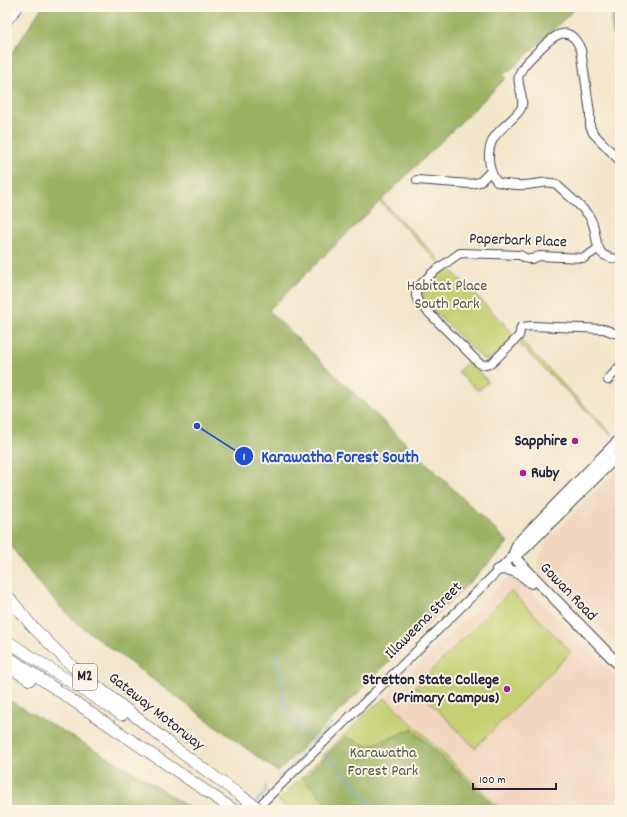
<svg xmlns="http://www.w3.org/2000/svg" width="627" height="817" font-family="Dekko,sans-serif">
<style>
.built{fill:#f2d5be}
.green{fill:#c4d072;stroke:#737956}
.forest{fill:#9bb264;stroke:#5e6a50}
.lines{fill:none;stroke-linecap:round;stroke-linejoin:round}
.stream{stroke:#72a7df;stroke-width:1.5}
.minor-casing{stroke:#413f50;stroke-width:10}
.major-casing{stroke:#413f50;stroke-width:12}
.highway-casing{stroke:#413f50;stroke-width:12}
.minor{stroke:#fff;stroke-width:8}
.major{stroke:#fff;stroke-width:10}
.highway{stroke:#fff;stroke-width:11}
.highway-bridge-casing{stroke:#413f50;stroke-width:12;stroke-linecap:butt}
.highway-bridge{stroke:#fff;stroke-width:11}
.poi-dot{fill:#b5179e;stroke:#fcf5e5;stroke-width:1.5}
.labels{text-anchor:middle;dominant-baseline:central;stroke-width:4;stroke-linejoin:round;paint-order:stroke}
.shield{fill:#fcf5e5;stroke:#63616e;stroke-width:1}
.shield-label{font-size:15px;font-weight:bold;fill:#22223b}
.street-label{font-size:16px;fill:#22223b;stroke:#fcf5e5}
.park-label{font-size:16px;fill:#53564c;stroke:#fcf5e5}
.poi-label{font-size:16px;font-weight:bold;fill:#22223b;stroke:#fcf5e5;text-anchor:end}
.leader{fill:none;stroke:#1d4ed8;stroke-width:1.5}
.callout-dot{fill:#1d4ed8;stroke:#fcf5e5;stroke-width:1.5}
.mark-label{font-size:12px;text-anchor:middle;font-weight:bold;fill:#fff}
.callout-label{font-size:17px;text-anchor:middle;font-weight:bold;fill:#1d4ed8;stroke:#fcf5e5;stroke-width:4;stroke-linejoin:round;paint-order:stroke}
</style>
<rect width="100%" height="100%" fill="#fcf5e5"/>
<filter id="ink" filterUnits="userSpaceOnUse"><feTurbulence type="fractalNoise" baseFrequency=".025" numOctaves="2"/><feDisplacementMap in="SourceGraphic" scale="8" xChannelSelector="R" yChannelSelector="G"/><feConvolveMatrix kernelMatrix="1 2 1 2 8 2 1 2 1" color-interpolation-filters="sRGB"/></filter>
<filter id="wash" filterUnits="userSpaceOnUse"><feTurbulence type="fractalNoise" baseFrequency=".012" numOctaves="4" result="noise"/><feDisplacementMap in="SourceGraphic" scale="16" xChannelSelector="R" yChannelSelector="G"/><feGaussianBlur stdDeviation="0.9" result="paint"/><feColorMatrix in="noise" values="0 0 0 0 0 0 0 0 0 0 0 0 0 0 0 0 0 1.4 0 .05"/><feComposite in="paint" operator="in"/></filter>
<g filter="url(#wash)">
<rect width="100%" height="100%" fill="#f2e6ca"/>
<g class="built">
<polygon points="620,466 620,647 537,564 545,543"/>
<polygon points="510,577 521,582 527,588 620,680 620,810 502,810 385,698 463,621 473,614 488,599 506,578"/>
</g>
<g class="green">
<polygon points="382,201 440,260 438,262 381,203"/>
<path d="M448,267L515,335C507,343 496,361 483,359L423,301L422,291Z"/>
<polygon points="521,341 613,435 612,436 519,344"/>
<polygon points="467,363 469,363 487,380 487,383 479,390 477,390 459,373 459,370"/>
<polygon points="511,591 571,652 475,748 415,687"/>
<polygon points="385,698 502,810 290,810 278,801 369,710"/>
</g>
<g class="forest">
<path d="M42,7H577L517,64L503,75L506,78L269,310L271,313L508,542L498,554L278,772L78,624C51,599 26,570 7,539V61Z"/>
<polygon points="605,7 620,7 620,79 611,21 613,17 611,12"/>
<polygon points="7,699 137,774 193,810 7,810"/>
<polygon points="412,729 498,810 333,810 303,779 346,737 369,746"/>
</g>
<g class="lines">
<g class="stream">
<polyline points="276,651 286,712 311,739"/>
<polyline points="325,753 378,810"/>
<polyline points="288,769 331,724"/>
<polyline points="278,778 283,774"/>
<polyline points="256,802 265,793 266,786"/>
</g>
</g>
</g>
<g filter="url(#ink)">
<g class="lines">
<defs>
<g id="minor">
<path d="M620,161L593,133L590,126V113L581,50C569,21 553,36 538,51C531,58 522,65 519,75C516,85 524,94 522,105C522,109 517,114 514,117C500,131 488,137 489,159C490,168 491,174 497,182C508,185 522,186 534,184C543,183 547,181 556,184C565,193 582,206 589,216C602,234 587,258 620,259"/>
<polyline points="417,180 470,184 480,182 491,171"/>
<polyline points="599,248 584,258 539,256 532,259 527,259 520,255 460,253 432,273 416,289 416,296 418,302 480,364 486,365 492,363 519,336 521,327 532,326 604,329 614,333 620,333"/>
<polyline points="608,380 620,366"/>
<polyline points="255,810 513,556"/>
</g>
<g id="major">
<polyline points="513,556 518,543 620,439"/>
<polyline points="513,556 620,666"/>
<polyline points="513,556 524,549 620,453"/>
<path d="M497,570C510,567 522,574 531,583"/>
</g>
<g id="highway">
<polyline points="7,20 17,7"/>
<polyline points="7,595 31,625 73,667 175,748 237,793"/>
<polyline points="7,641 122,715"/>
<polyline points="7,656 234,810"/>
<polyline points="7,666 30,680"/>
</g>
</defs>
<use href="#minor" class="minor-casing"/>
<use href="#major" class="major-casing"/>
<use href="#highway" class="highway-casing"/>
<use href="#minor" class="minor"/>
<use href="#major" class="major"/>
<use href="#highway" class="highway"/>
<defs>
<polyline id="highway-bridge" points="237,793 261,810"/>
</defs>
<use href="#highway-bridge" class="highway-bridge-casing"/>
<use href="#highway-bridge" class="highway-bridge"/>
</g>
</g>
<g class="poi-dot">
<circle cx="575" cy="441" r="4"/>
<circle cx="523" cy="473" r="4"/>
<circle cx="507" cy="689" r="4"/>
</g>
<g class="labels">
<rect class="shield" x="73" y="664" width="24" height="26" rx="3"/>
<g class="shield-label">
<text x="85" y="677">M2</text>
</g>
<g class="street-label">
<text transform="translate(518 241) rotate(2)">Paperbark Place</text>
<text transform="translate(568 592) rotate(46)">Gowan Road</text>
<text transform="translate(424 621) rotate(-45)">Illaweena Street</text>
<text transform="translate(156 712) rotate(38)">Gateway Motorway</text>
</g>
<g class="park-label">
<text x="447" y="286">Habitat Place<tspan x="447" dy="18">South Park</tspan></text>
<text x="383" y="753">Karawatha<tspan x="383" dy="18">Forest Park</tspan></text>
</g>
<g class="poi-label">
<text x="567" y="441">Sapphire</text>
<text x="531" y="473" text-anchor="start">Ruby</text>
<text x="499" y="680">Stretton State College<tspan x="499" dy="18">(Primary Campus)</tspan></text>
</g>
</g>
<path class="leader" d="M197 426L244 456"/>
<g class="callout-dot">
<circle cx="197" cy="426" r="4"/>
<circle cx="244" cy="456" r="10"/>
</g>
<g class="mark-label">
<text x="244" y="460">1</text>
</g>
<g class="callout-label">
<text x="340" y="462">Karawatha Forest South</text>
</g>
<rect width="627" height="817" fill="none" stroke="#fcf5e5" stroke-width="24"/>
<path d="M473 783v6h83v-6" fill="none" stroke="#22223b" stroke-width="2"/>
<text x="479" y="783" font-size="12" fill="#22223b" stroke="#fcf5e5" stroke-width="3" paint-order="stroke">100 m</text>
</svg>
